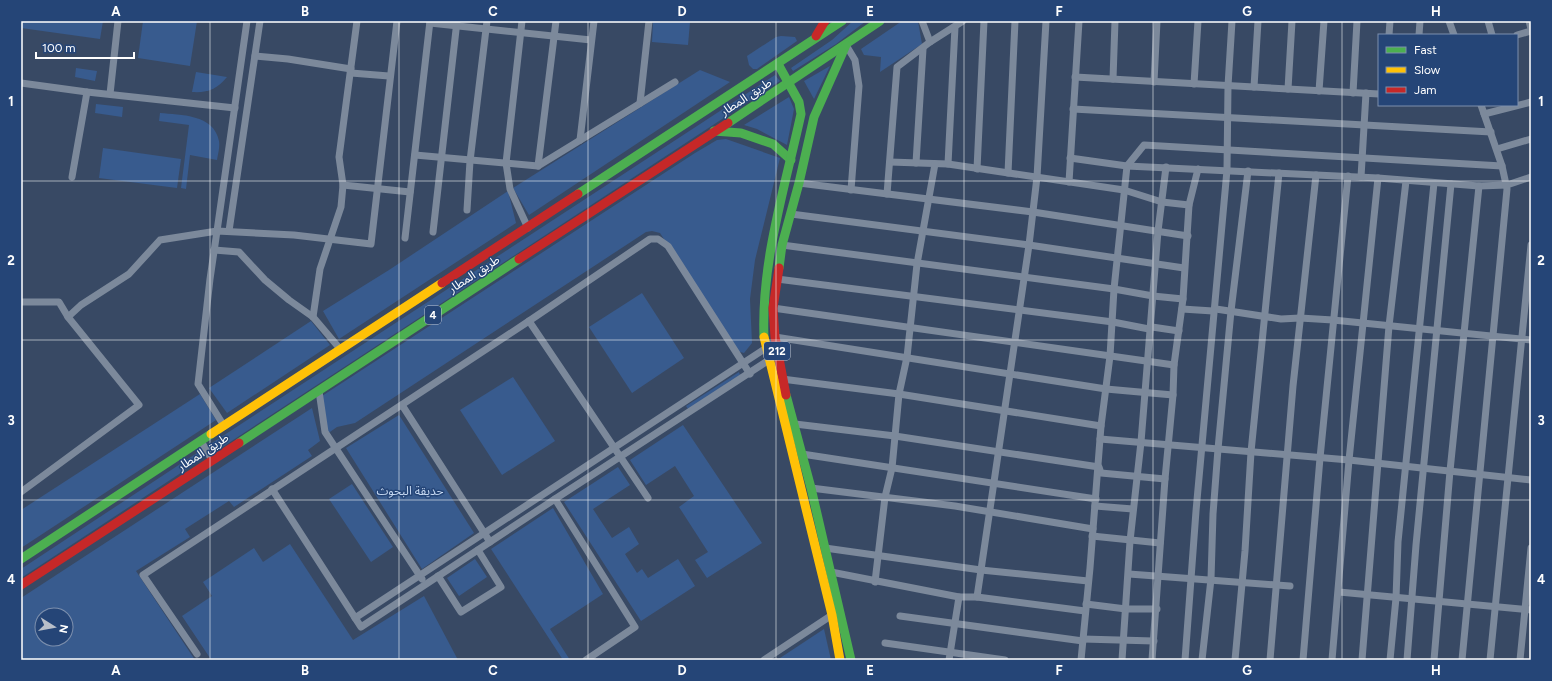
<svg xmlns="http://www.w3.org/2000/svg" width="1552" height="681" font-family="Figtree,'Noto Sans Arabic',sans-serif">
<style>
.green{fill:#385b8e;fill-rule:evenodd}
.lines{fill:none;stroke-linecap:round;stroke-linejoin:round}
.street{stroke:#7c899b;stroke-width:7}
.fast{stroke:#4caf50;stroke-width:9}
.slow{stroke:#ffc107;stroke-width:9}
.jam{stroke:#c62828;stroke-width:9}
.grid{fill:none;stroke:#fff;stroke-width:1;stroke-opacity:0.55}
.labels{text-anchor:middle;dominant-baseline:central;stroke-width:3;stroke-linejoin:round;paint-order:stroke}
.shield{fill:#254577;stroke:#bec7d6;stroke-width:1}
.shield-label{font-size:11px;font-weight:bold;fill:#fff}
.street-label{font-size:12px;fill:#fff;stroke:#254577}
.park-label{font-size:12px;fill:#c8daf3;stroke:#254577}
.neatline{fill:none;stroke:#fff;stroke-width:1.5}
.grid-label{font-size:13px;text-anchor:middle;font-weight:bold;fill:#fff}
</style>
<rect width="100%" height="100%" fill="#384964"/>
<g class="green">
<polygon points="21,21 103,21 100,39 21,28"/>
<polygon points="143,21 197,21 190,66 138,58"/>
<polygon points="653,21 690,22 688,45 652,42"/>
<polygon points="853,21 866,21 836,44 793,71 791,68 832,40"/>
<polygon points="902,21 918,21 922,44 880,72 881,57 864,55 861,49"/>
<polygon points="781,36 795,37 797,41 757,69 753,69 749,65 747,56 776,37"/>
<polygon points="830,66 814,99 804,81"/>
<polygon points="76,68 97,71 95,81 75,77"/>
<polygon points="700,70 730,82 529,215 513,188"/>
<path d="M196,72L227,77C217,89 208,93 192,92Z"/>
<polygon points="775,75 780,81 218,450 214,450 212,448 212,443"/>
<polygon points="789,97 794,109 787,145 757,129 744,125"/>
<polygon points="96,104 123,107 122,117 95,113"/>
<path d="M160,113C180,115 214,114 219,141C220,147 218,154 217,160L190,155L186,189L181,188L189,125L159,121Z"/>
<polygon points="726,139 780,158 755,260 750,299 752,343 744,353 737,351 660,233 652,231 646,232 355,423 337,427 327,434 322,396 695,153 717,140"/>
<polygon points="103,148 181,159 177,188 99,178"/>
<polygon points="508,191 516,223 339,339 323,311 389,270"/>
<polygon points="642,293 684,358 632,393 589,327"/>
<polygon points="311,321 330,345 227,413 209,388"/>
<polygon points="739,372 740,375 688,409 686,406"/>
<polygon points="513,377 555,441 502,475 460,410"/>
<polygon points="200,394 216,420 21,548 21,510"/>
<path d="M312,408L320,441L308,450L312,456L234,507L229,501L185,529L190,537L136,571L195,660H21V598ZM42,615H66V639H42Z"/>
<polygon points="399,415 474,533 422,569 346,448"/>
<polygon points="683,425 762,543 707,578 695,560 708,552 679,507 694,496 675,466 646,485 630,460"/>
<polygon points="201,452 202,459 21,578 21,569 197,453"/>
<polygon points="618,467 630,485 593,509 612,538 629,527 639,544 625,554 637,573 642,569 648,578 678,559 695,586 641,621 564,502"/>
<polygon points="352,484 393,547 371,562 329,499"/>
<polygon points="553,508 603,594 550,629 570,660 563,660 491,549"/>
<polygon points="290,544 353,640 424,596 458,660 207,660 210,658 182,616 212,596 203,582 254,548 263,562"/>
<polygon points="475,559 487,577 459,596 447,578"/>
<polygon points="824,629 831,660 777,660"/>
</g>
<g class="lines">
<g class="street">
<polyline points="522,21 506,163 510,189 528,228"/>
<polyline points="922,21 930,42"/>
<polyline points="1449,21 1454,35"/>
<polyline points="1488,21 1492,35"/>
<polyline points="1529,21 1531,29"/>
<polyline points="430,23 591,40"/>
<polyline points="1389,35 1390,21"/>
<polyline points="1419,35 1420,21"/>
<polyline points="1517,35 1531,31"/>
<polyline points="846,45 855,60 859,86 851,190"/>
<polyline points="255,56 288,59 351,69"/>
<polyline points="351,73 389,76"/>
<polyline points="1075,77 1379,94"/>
<polyline points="1113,79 1115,21"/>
<polyline points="1154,82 1157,21"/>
<polyline points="21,83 87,92 235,108"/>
<polyline points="1194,84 1198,21"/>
<polyline points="1254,87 1258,21"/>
<polyline points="1288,89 1292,21"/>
<polyline points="1319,91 1324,21"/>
<polyline points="1353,93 1357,21"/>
<polyline points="110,94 118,21"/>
<polyline points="640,103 649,21"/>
<polyline points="1073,109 1491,132"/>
<polyline points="1484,114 1531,102"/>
<polyline points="580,140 594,21"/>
<polyline points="1497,149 1531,139"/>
<polyline points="415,155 538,166 675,82"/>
<polyline points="1070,158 1127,166 1378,178 1479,186 1507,185 1531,177"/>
<polyline points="890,162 948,164 1124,190 1162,202 1189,205"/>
<polyline points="916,163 923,49"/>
<polyline points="948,164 955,27"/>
<polyline points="538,166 556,21"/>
<polyline points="977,169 984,21"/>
<polyline points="1008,173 1015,21"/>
<polyline points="72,177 87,92"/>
<polyline points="1361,177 1366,93"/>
<polyline points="1069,182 1079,21"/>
<polyline points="799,183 1033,212 1188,236"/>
<polyline points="343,185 410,192"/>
<polyline points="887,194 897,67 930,42 963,21"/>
<polyline points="467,210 470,161 487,21"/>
<polyline points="791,214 1029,245 1184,268"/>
<polyline points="229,231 260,21"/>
<polyline points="433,232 457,21"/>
<polyline points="405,238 430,21"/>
<polyline points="782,245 1114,289 1153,296 1183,299"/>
<polyline points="214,250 239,252 265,280 289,300 313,317 341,350"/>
<polyline points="777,279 1113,322 1149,329 1152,327 1179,331"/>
<polyline points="21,302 59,302 68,317 139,405 21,492"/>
<polyline points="773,308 1174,365"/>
<polyline points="1182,309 1213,311 1216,309 1281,319 1300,318 1333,320 1531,340"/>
<polyline points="68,317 81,305 129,274 160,240 217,231 247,21"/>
<polyline points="313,317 320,269 341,207 343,185 339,157 357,21"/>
<polyline points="529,321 648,498"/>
<polyline points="775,337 1106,389 1173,395"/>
<polyline points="782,379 899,394 1101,426"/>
<polyline points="319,391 325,432 422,579"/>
<polyline points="402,405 490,542"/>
<polyline points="795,424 895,436 1099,467 1101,473 1165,479"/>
<polyline points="224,426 198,384 210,279 217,231 294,235 371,244 397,21"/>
<polyline points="1100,439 1349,460 1531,480"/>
<polyline points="201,441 212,460"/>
<polyline points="802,454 1096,499"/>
<polyline points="811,488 955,506 1093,529"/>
<polyline points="272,489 361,627 555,499 769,360"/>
<polyline points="555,499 635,627 586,660"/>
<polyline points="1095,506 1133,509"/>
<polyline points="1092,536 1160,543"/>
<polyline points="825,548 981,570 1088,581"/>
<polyline points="831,572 959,597 977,597 1085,611"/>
<polyline points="1129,574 1290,586"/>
<polyline points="438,576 461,612 501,587 478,550"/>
<polyline points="875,582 885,497 892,468 899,394 907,357 917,264 935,164"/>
<polyline points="1339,592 1531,610"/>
<polyline points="977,597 1029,245 1037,177 1046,21"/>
<polyline points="1086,604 1126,609 1157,609"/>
<polyline points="900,616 1083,641"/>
<polyline points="355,618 766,348"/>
<polyline points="1083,639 1154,641"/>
<polyline points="885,643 1005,660"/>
<polyline points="197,654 143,575 529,321 650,239 658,239 668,246 750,374"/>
<polyline points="764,660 832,615"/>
<polyline points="949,660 959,597"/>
<polyline points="1081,660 1090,568 1101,426 1110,356 1114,289 1127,166 1144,145 1502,166"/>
<polyline points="1122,660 1130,541 1141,442 1158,231 1166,167"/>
<polyline points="1152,660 1165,479 1173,395 1174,365 1183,299 1189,205 1198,169"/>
<polyline points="1185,660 1196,511 1227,170 1228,86 1232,21"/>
<polyline points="1202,660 1211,579 1213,514 1218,449 1231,311 1248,171"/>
<polyline points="1235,660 1245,551 1251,452 1279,173"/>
<polyline points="1270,660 1293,386 1316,175"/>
<polyline points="1303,660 1320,458 1348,176"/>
<polyline points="1332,660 1349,460 1378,178"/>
<polyline points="1362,660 1389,326 1406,181"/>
<polyline points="1390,660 1396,598 1398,542 1434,183"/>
<polyline points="1407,660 1416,545 1451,184"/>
<polyline points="1434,660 1450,471 1479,186"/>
<polyline points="1462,660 1507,189 1502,166 1481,105"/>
<polyline points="1490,660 1531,245"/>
<polyline points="1520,660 1531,548"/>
</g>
<g class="fast">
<polyline points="728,123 880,21"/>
<polyline points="714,131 741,133 773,144 791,160"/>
<polyline points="578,194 842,21"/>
<polyline points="779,268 782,245 799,183 814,117 846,45"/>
<path d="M764,337C761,262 785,187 801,114L799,102L778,64"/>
<polyline points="786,395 811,488 851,660"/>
<polyline points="239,443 519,259"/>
<polyline points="21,559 211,434"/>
</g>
<g class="slow">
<polyline points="764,337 832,615 840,660"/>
<polyline points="211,434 442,283"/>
</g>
<g class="jam">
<polyline points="816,36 825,21"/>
<polyline points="519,259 728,123"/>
<polyline points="779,268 773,308 775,337 786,395"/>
<polyline points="442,283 578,194"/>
<polyline points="21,585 239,443"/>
</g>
</g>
<path class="grid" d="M210,21V660M399,21V660M588,21V660M776,21V660M964,21V660M1153,21V660M1342,21V660M21,181H1531M21,340H1531M21,500H1531"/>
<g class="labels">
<g class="shield">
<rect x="425" y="306" width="16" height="18" rx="3"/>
<rect x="764" y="342" width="26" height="18" rx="3"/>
</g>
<g class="shield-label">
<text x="433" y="315">4</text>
<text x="777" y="351">212</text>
</g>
<g class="street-label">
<text transform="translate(746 97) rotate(-33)">طريق المطار</text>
<text transform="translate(474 274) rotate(-33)">طريق المطار</text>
<text transform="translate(203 452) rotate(-33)">طريق المطار</text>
</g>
<g class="park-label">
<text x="410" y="491">حديقة البحوث</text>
</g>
</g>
<rect width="1552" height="681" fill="none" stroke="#254577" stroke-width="44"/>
<rect x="1378" y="34" width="140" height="72" fill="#254577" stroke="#7c8fad"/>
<rect x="1386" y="47" width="20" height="6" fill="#4caf50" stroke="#7c8fad"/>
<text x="1414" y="54" font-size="12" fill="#ffffff">Fast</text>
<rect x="1386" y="67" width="20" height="6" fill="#ffc107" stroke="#7c8fad"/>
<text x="1414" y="74" font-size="12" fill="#ffffff">Slow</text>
<rect x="1386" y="87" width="20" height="6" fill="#c62828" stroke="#7c8fad"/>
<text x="1414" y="94" font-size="12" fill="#ffffff">Jam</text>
<g transform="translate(54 627) rotate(101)"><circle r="19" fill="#254577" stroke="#7c8fad"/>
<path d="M0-3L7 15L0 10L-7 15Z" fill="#b9bfc9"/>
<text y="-6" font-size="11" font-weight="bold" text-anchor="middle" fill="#ffffff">N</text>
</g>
<path d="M36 52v6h98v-6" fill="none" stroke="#ffffff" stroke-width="2"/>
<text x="42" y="52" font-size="12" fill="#ffffff" stroke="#254577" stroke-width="3" paint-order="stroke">100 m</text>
<rect x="22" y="22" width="1508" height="637" class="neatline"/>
<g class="grid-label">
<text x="116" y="16">A</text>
<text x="305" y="16">B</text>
<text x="493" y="16">C</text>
<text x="682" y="16">D</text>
<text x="870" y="16">E</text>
<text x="1059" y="16">F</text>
<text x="1247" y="16">G</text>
<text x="1436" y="16">H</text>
<text x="11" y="106">1</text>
<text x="1541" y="106">1</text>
<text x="11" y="265">2</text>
<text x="1541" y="265">2</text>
<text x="11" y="425">3</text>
<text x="1541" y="425">3</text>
<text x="11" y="584">4</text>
<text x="1541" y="584">4</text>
<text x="116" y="675">A</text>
<text x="305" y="675">B</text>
<text x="493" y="675">C</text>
<text x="682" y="675">D</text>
<text x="870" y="675">E</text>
<text x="1059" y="675">F</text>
<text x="1247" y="675">G</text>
<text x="1436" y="675">H</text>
</g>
</svg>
